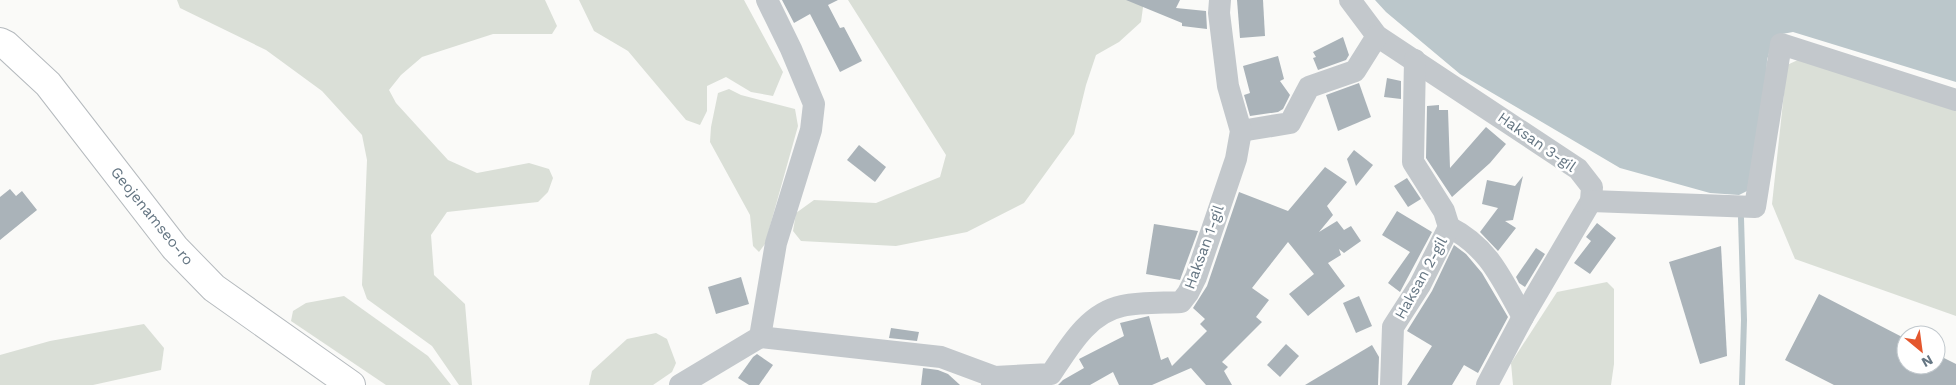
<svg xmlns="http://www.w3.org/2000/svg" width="1956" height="385" font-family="'Work Sans',sans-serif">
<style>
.green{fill:#dadfd7}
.water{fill:#bbc7cb}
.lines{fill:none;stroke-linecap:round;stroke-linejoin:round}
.stream{stroke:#bbc7cb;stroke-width:6}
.building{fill:#aab3b9}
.major-casing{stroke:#b5babe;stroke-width:30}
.minor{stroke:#c3c8cc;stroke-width:22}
.major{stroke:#fff;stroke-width:28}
.labels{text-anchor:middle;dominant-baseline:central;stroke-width:5;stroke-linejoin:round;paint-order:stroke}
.street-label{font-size:15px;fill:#657683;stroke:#fff}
</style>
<rect width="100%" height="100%" fill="#fafaf8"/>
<g class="green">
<polygon points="177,0 545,0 557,26 552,34 493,34 422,57 401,75 389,90 396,103 448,160 477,173 529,163 549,169 553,178 548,192 538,202 447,212 431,235 434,275 465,304 472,385 459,385 432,346 367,299 362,285 367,160 362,135 322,91 266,50 180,8"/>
<polygon points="579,0 744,0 783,72 773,96 751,92 726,77 707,86 707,111 700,125 686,120 628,51 594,31"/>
<polygon points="848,0 1144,0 1141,22 1119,42 1096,55 1086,85 1074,134 1024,203 967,232 896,246 801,241 793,231 796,213 814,200 876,203 940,177 946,155"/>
<polygon points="1800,59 1956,111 1956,316 1795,259 1772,204 1787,65"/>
<polygon points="729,89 741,95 795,109 798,126 765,244 759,252 753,246 750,215 710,142 711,127 718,93"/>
<polygon points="1607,282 1614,289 1614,364 1611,385 1513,385 1511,363 1557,292"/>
<polygon points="344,296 428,356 451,385 386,385 291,321 293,311 306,303"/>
<polygon points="144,324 164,348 161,370 93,385 0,385 0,355 50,341"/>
<polygon points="656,333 667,339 676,363 672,372 653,385 589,385 592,371 627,339"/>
</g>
<polygon class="water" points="1375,0 1956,0 1956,82 1793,32 1782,34 1772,43 1767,60 1766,94 1749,190 1739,195 1710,193 1620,168 1460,74 1386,12"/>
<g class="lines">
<polyline class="stream" points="1741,218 1744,320 1742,385"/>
</g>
<g class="building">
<polygon points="782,0 838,0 828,5 840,28 844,27 862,61 840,72 810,14 794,23"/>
<polygon points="1126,0 1180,0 1176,8 1206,11 1207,29 1182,26 1182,23"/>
<polygon points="1237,0 1263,0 1265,36 1240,38"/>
<polygon points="1343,37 1349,55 1346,60 1318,70 1313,58 1316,57 1313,52"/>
<polygon points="1278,56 1284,79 1280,81 1290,95 1283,109 1278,112 1250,116 1244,95 1250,93 1243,66"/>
<polygon points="1387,78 1401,81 1401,99 1384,97"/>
<polygon points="1359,83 1371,117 1338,131 1326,95"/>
<polygon points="1439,105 1439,110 1448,110 1450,168 1486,127 1506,144 1490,163 1452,197 1426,158 1427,106"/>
<polygon points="859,145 886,167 875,182 847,160"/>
<polygon points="1354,150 1373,165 1356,186 1347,159"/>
<polygon points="1325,167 1347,182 1327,206 1333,215 1319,232 1337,221 1344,230 1351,226 1361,241 1344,253 1339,249 1341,255 1328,263 1345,286 1308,316 1289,294 1314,274 1288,242 1252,288 1269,300 1256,317 1262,322 1222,362 1228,367 1224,371 1232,385 1206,385 1191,368 1152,385 1119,385 1113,372 1090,385 1058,385 1063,380 1084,368 1079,359 1124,336 1120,323 1149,316 1161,360 1168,357 1172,366 1207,331 1200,324 1205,319 1193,308 1207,286 1239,192 1288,211"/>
<polygon points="1523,176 1513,220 1505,221 1516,228 1498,251 1480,232 1498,208 1482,204 1487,180 1515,186"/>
<polygon points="1407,178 1421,199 1408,207 1394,186"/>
<polygon points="10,189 16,196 22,191 37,210 0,240 0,197"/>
<polygon points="1397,211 1432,232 1400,292 1388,283 1410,252 1382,235"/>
<polygon points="1597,223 1616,238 1590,274 1574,263 1591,241 1586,237"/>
<polygon points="1154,224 1198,231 1180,280 1146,274"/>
<polygon points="1454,245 1466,254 1482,273 1508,317 1478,373 1464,365 1452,385 1407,385 1432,346 1407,331 1432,291"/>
<polygon points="1721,246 1727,356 1700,364 1669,262"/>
<polygon points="1536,248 1545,254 1525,287 1519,283 1516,277"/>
<polygon points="741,277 749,304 716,314 708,287"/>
<polygon points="1819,294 1906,339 1906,365 1936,365 1936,354 1956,364 1956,385 1834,385 1785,360"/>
<polygon points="1359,296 1372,326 1356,333 1343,303"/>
<polygon points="891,328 919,332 917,341 889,338"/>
<polygon points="1286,344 1299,356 1280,377 1267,365"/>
<polygon points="1372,345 1379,357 1378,385 1305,385"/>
<polygon points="757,354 773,365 759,385 749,385 738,378 753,357"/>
<polygon points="923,368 938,370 948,374 960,385 921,385"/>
</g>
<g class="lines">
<defs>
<polyline id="major" points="0,42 6,45 48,84 175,248 214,288 351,385"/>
</defs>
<use href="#major" class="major-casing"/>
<g class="minor">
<polyline points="1350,0 1377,36 1578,169 1592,187 1591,201 1523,317 1487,385"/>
<polyline points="1241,131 1290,123 1309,87 1355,71 1377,36"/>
<polyline points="1591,201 1755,207 1781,44 1956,100"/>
<path d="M1449,227C1489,247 1502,280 1523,317"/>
<polyline points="760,337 941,357 995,377"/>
<polyline points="680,385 760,337 776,243 811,130 814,104 791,49 767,0"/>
<path d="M992,385L995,377L1051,374C1069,347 1088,313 1122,306C1141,302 1162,303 1181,302L1188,293L1196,277L1236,159L1241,131L1228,86L1219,13L1220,0"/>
<polyline points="1391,385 1393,327 1420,285 1449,227 1444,211 1413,162 1415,60"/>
</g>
<use href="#major" class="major"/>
</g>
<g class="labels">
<g class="street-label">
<text transform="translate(1537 142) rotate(35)">Haksan 3-gil</text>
<text transform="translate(152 216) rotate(51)">Geojenamseo-ro</text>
<text transform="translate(1204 247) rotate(-70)">Haksan 1-gil</text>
<text transform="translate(1421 278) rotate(-61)">Haksan 2-gil</text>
</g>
</g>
<g transform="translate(1921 350) rotate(151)"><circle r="24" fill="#ffffff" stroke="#c1c8cd"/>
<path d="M0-4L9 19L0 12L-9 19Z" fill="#e4572e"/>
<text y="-8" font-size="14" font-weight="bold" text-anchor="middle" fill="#657683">N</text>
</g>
</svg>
